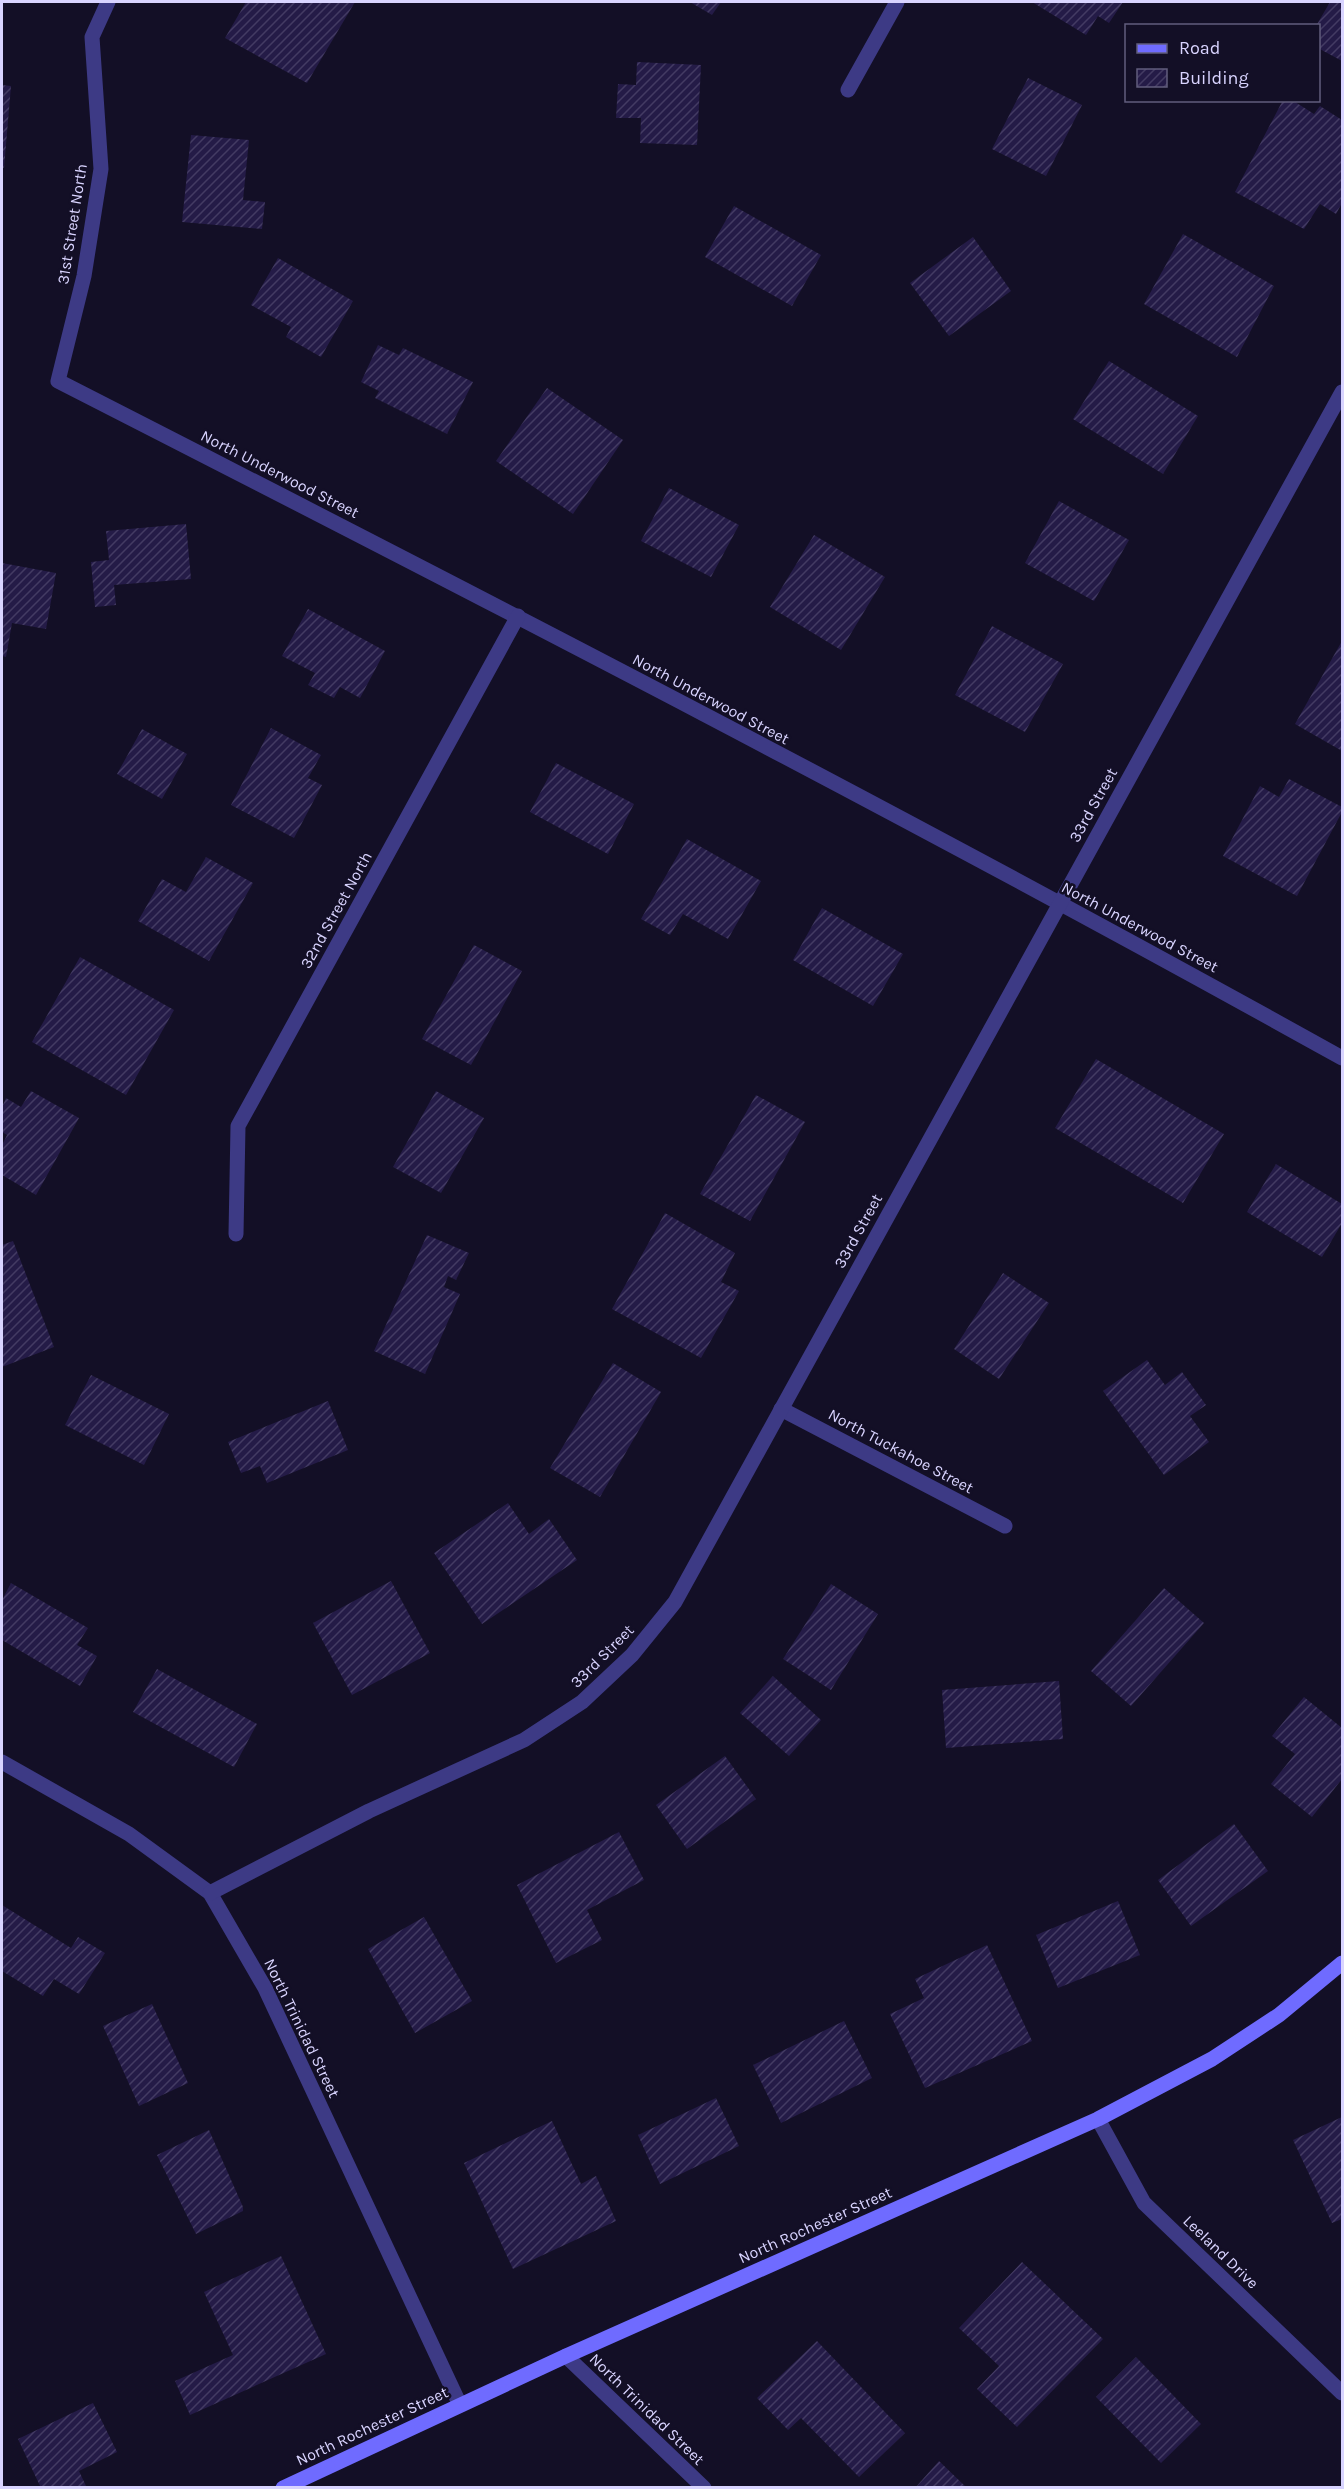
<svg xmlns="http://www.w3.org/2000/svg" width="1344" height="2489" font-family="Karla,sans-serif">
<style>
.building{fill:url(#building-hatch)}
.lines{fill:none;stroke-linecap:round;stroke-linejoin:round}
.street{stroke:#3d3a85;stroke-width:15}
.secondary{stroke:#6f6bff;stroke-width:15}
.labels{text-anchor:middle;dominant-baseline:central;stroke-width:5;stroke-linejoin:round;paint-order:stroke}
.street-label{font-size:16px;fill:#d9d4ff;stroke:#130f26}
</style>
<defs>
<pattern id="building-hatch" width="6" height="6" patternUnits="userSpaceOnUse" patternTransform="scale(1.5)"><rect width="6" height="6" fill="#241b47"/><path d="M-1 1l2-2M0 6l6-6M5 7l2-2" fill="none" stroke="#433b63"/></pattern>
</defs>
<rect width="100%" height="100%" fill="#130f26"/>
<g class="building">
<polygon points="246,2 355,2 307,83 225,38"/>
<polygon points="690,2 721,2 712,15"/>
<polygon points="1032,2 1123,2 1109,23 1098,16 1086,35"/>
<polygon points="1330,2 1342,2 1342,61 1318,48 1318,26 1316,26"/>
<polygon points="637,62 701,65 697,145 640,143 641,118 616,118 618,84 636,85"/>
<polygon points="1028,78 1082,105 1046,176 992,149"/>
<polygon points="2,85 11,86 4,168 2,167"/>
<polygon points="1283,100 1292,100 1314,114 1320,106 1342,120 1342,203 1336,214 1320,204 1304,229 1235,192"/>
<polygon points="191,135 249,140 243,200 265,202 262,229 182,222"/>
<polygon points="734,206 821,255 792,306 705,257"/>
<polygon points="1183,234 1274,286 1237,357 1144,304"/>
<polygon points="973,237 1011,291 949,336 910,283"/>
<polygon points="278,258 353,301 321,357 286,337 291,327 251,305"/>
<polygon points="378,345 399,355 403,348 473,382 447,434 375,398 379,391 361,382"/>
<polygon points="1109,361 1198,416 1163,474 1073,419"/>
<polygon points="547,388 623,440 573,514 496,461"/>
<polygon points="669,488 739,525 711,577 641,541"/>
<polygon points="1059,501 1129,540 1094,601 1025,563"/>
<polygon points="186,524 191,579 114,585 116,605 95,607 91,562 109,560 106,531"/>
<polygon points="814,535 885,577 841,650 770,607"/>
<polygon points="2,563 56,573 46,629 12,623 6,657 2,656"/>
<polygon points="308,609 385,651 360,698 340,687 334,698 308,685 315,673 282,656"/>
<polygon points="992,626 1063,664 1025,732 955,695"/>
<polygon points="1342,641 1342,751 1295,724"/>
<polygon points="271,728 321,755 308,778 322,785 294,838 231,805"/>
<polygon points="142,729 187,754 162,799 117,774"/>
<polygon points="556,763 634,804 608,854 530,812"/>
<polygon points="1289,779 1342,807 1342,812 1297,896 1223,856 1260,786 1279,797"/>
<polygon points="687,839 761,881 728,939 683,914 670,935 641,919"/>
<polygon points="206,857 253,883 209,961 138,921 162,879 186,892"/>
<polygon points="822,908 903,954 873,1006 793,960"/>
<polygon points="474,945 522,971 471,1065 422,1039"/>
<polygon points="80,957 174,1010 126,1095 32,1042"/>
<polygon points="1096,1059 1224,1134 1183,1203 1055,1128"/>
<polygon points="31,1091 79,1118 36,1195 2,1175 2,1145 7,1135 2,1132 2,1107 6,1098 21,1107"/>
<polygon points="436,1091 484,1118 441,1193 393,1167"/>
<polygon points="756,1095 805,1122 750,1221 700,1194"/>
<polygon points="1276,1164 1342,1204 1342,1223 1322,1257 1247,1212"/>
<polygon points="665,1213 735,1253 721,1282 739,1291 701,1358 612,1309"/>
<polygon points="427,1235 469,1253 456,1280 448,1276 444,1287 460,1294 425,1374 374,1351"/>
<polygon points="13,1241 54,1347 2,1367 2,1245"/>
<polygon points="1003,1273 1049,1303 999,1379 954,1349"/>
<polygon points="1147,1360 1165,1385 1182,1372 1206,1405 1190,1416 1209,1442 1164,1475 1103,1391"/>
<polygon points="613,1363 661,1392 600,1497 550,1468"/>
<polygon points="91,1375 169,1414 144,1465 65,1425"/>
<polygon points="328,1401 348,1450 267,1483 260,1466 241,1473 228,1442"/>
<polygon points="508,1503 529,1534 549,1519 577,1560 482,1624 434,1553"/>
<polygon points="391,1581 430,1653 352,1695 313,1623"/>
<polygon points="11,1583 88,1628 77,1645 97,1656 80,1686 2,1640 2,1600"/>
<polygon points="831,1584 878,1614 831,1690 783,1659"/>
<polygon points="1164,1588 1204,1623 1131,1706 1091,1671"/>
<polygon points="157,1669 257,1724 234,1767 133,1712"/>
<polygon points="773,1676 821,1720 789,1756 740,1713"/>
<polygon points="1059,1681 1063,1739 946,1748 942,1690"/>
<polygon points="1304,1697 1342,1728 1342,1779 1312,1817 1271,1784 1295,1754 1272,1736"/>
<polygon points="725,1756 756,1799 687,1849 656,1805"/>
<polygon points="1234,1824 1268,1871 1191,1926 1158,1880"/>
<polygon points="619,1832 644,1880 587,1910 602,1940 556,1963 517,1885"/>
<polygon points="1118,1901 1140,1955 1058,1988 1036,1935"/>
<polygon points="2,1905 71,1948 78,1937 105,1953 79,1994 54,1979 43,1996 2,1971"/>
<polygon points="424,1917 472,2001 415,2033 368,1949"/>
<polygon points="987,1945 1032,2041 925,2088 890,2014 924,1998 915,1979"/>
<polygon points="152,2004 188,2083 139,2106 103,2026"/>
<polygon points="844,2021 872,2078 781,2123 753,2065"/>
<polygon points="716,2098 739,2146 660,2184 638,2135"/>
<polygon points="1342,2117 1342,2219 1332,2223 1293,2140"/>
<polygon points="552,2121 581,2184 596,2176 616,2221 513,2269 464,2163"/>
<polygon points="209,2130 243,2207 243,2211 196,2234 157,2155"/>
<polygon points="281,2256 326,2354 190,2415 175,2381 233,2355 204,2292"/>
<polygon points="1022,2262 1103,2339 1017,2427 977,2389 999,2366 959,2328"/>
<polygon points="817,2341 905,2433 859,2477 801,2418 788,2430 757,2398"/>
<polygon points="1136,2357 1201,2424 1161,2463 1096,2397"/>
<polygon points="93,2403 117,2452 79,2471 86,2486 84,2488 41,2488 18,2439"/>
<polygon points="939,2461 967,2488 915,2488"/>
</g>
<g class="lines">
<g class="street">
<path d="M108,2L92,37L101,169L84,276L58,381C489,601 920,823 1342,1058"/>
<polyline points="848,90 897,2"/>
<polyline points="236,1234 238,1126 518,616"/>
<polyline points="781,1409 1005,1526"/>
<polyline points="2,1762 129,1834 210,1893 265,1988 460,2405"/>
<polyline points="210,1893 369,1811 524,1740 582,1702 632,1655 675,1602 1342,392"/>
<polyline points="1098,2119 1144,2203 1342,2393"/>
<polyline points="566,2356 704,2488"/>
</g>
<polyline class="secondary" points="283,2488 566,2356 1098,2119 1212,2059 1279,2015 1342,1963"/>
</g>
<g class="labels">
<g class="street-label">
<text transform="translate(72 224) rotate(-81)">31st Street North</text>
<text transform="translate(280 474) rotate(27)">North Underwood Street</text>
<text transform="translate(711 699) rotate(28)">North Underwood Street</text>
<text transform="translate(1093 805) rotate(-61)">33rd Street</text>
<text transform="translate(336 910) rotate(-61)">32nd Street North</text>
<text transform="translate(1140 927) rotate(28)">North Underwood Street</text>
<text transform="translate(858 1231) rotate(-61)">33rd Street</text>
<text transform="translate(901 1451) rotate(28)">North Tuckahoe Street</text>
<text transform="translate(602 1656) rotate(-45)">33rd Street</text>
<text transform="translate(302 2028) rotate(64)">North Trinidad Street</text>
<text transform="translate(815 2225) rotate(-24)">North Rochester Street</text>
<text transform="translate(1221 2252) rotate(44)">Leeland Drive</text>
<text transform="translate(647 2409) rotate(44)">North Trinidad Street</text>
<text transform="translate(372 2426) rotate(-25)">North Rochester Street</text>
</g>
</g>
<rect width="1344" height="2489" fill="none" stroke="#d9d4ff" stroke-width="6"/>
<rect x="1125" y="24" width="195" height="78" fill="#130f26" stroke="#625e7d" stroke-width="1.5"/>
<rect x="1137" y="44" width="30" height="9" fill="#6f6bff" stroke="#625e7d" stroke-width="1.5"/>
<text x="1179" y="54" font-size="18" fill="#d9d4ff">Road</text>
<rect x="1137" y="69" width="30" height="18" fill="url(#building-hatch)" stroke="#625e7d" stroke-width="1.5"/>
<text x="1179" y="84" font-size="18" fill="#d9d4ff">Building</text>
</svg>
